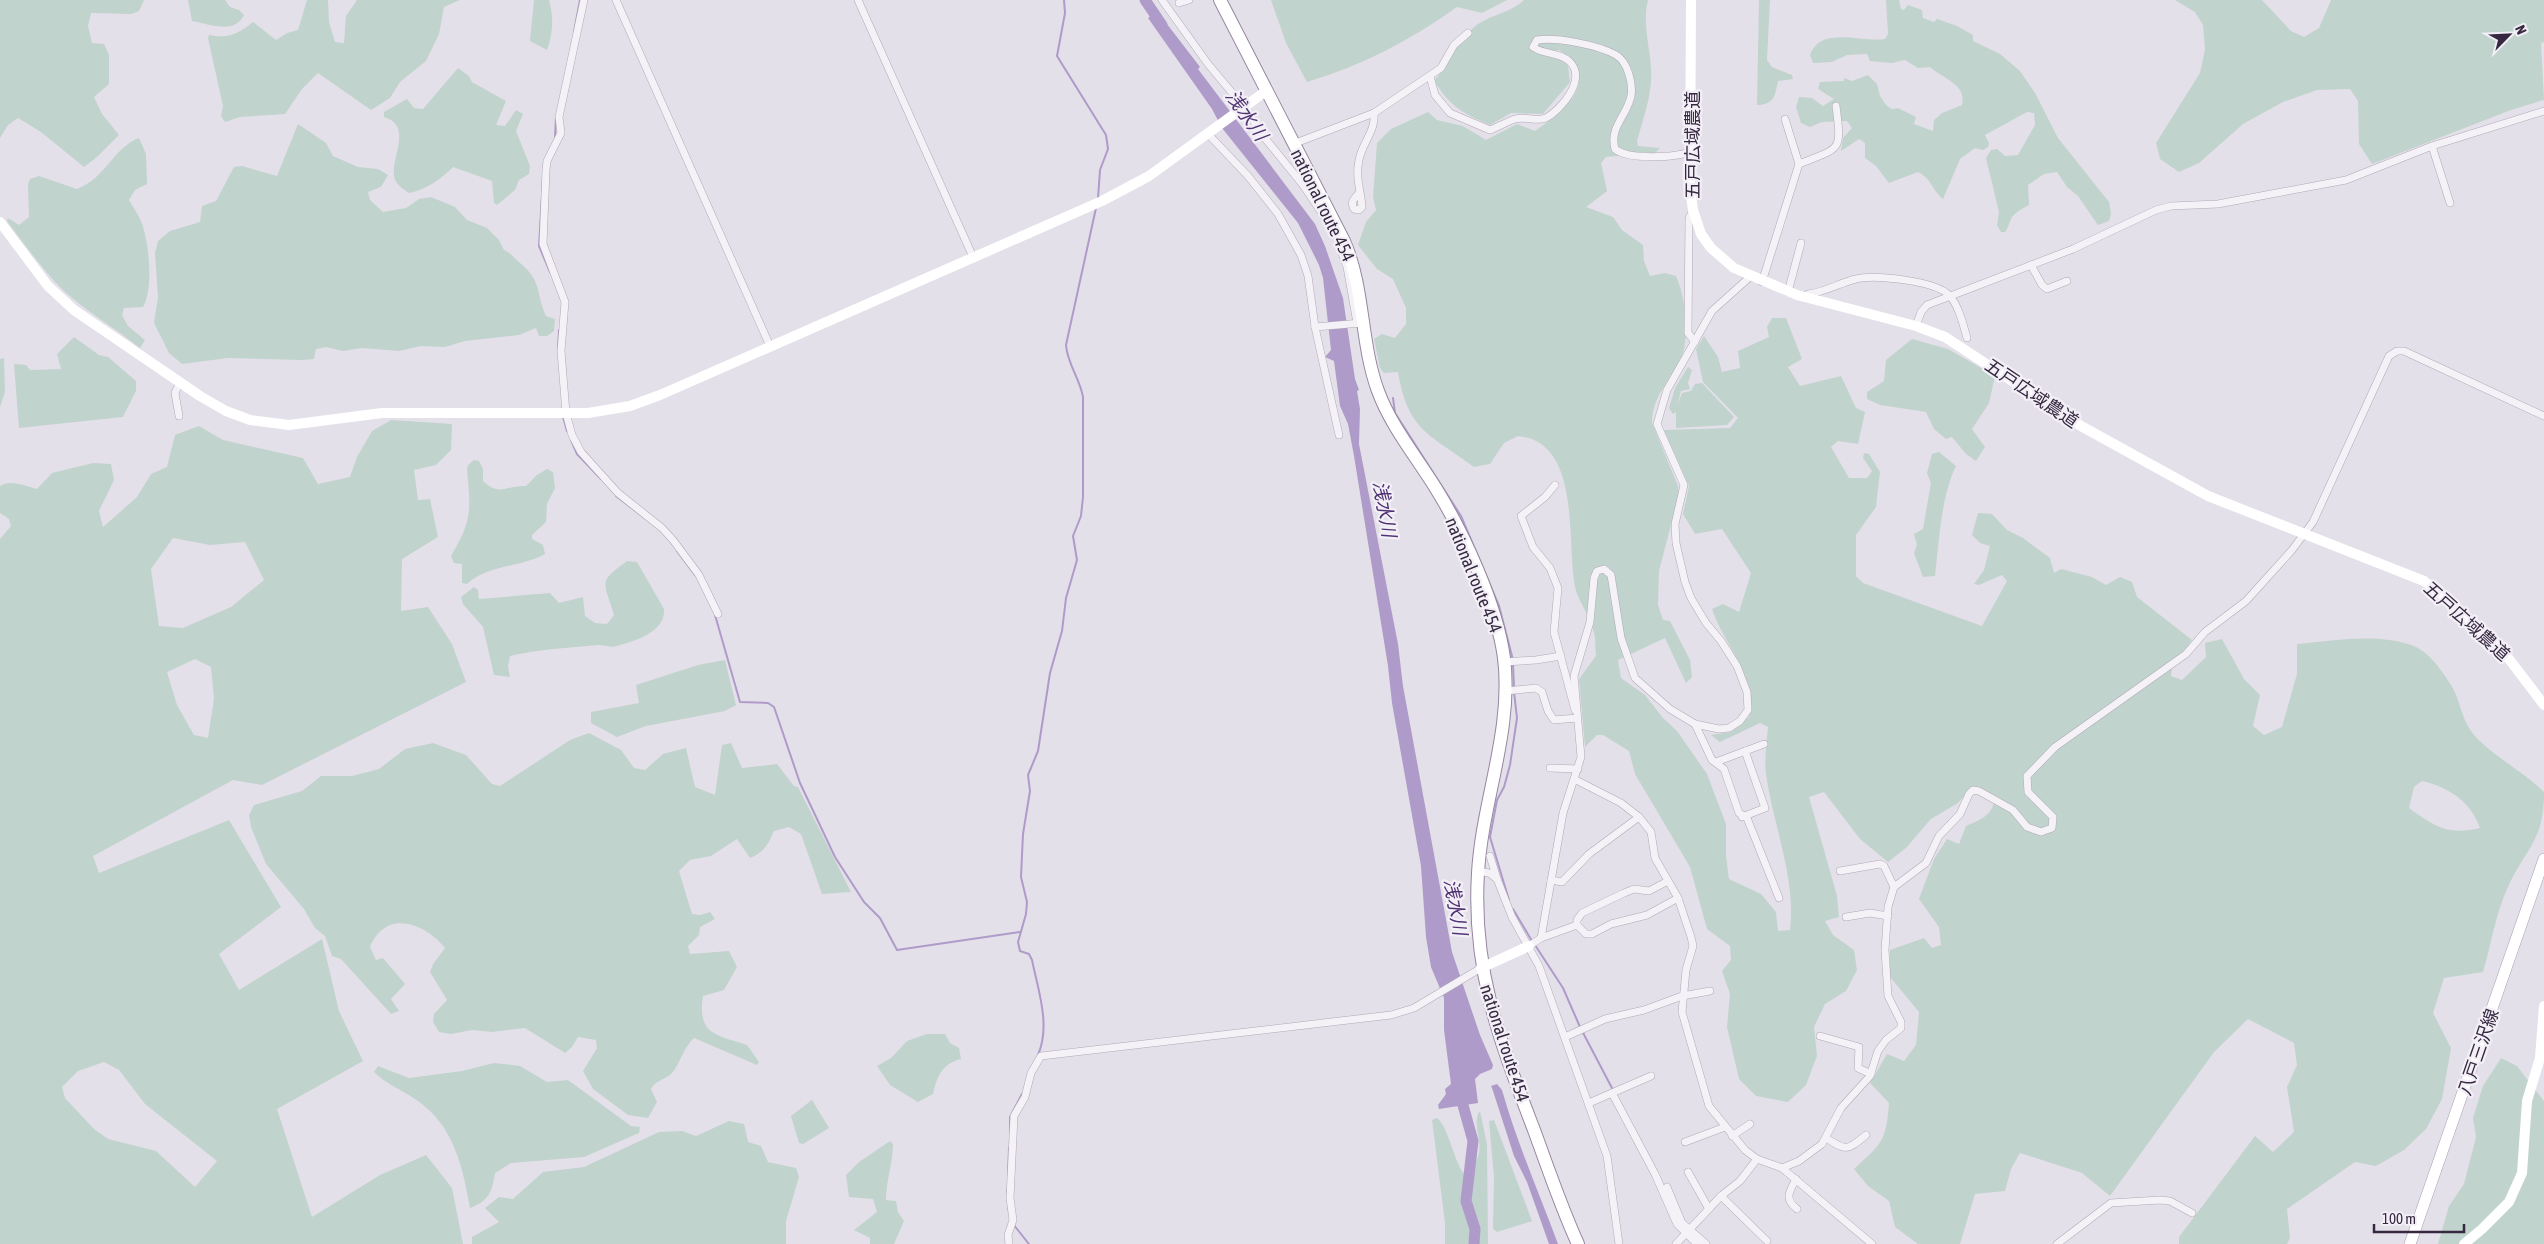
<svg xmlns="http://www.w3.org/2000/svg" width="2544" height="1244" font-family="'Asap Condensed','Noto Sans JP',sans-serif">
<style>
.green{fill:#c1d3cd;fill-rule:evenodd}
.water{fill:#af9bc9}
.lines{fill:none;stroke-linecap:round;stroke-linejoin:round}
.stream{stroke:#af9bc9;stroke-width:2}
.river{stroke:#af9bc9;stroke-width:11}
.street-casing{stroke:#b0a9b6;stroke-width:8}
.primary-casing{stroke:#aa9fb4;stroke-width:12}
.highway-casing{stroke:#94879f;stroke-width:14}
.street{stroke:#f5f2f7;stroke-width:7}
.secondary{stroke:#fff;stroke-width:10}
.primary{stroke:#fff;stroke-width:11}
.highway{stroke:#fff;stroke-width:12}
.labels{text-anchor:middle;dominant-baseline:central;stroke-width:4.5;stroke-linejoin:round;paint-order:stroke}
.street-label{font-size:18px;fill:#352840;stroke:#f3eff6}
.water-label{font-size:19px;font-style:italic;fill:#513374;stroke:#f3eff6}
</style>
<rect width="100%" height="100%" fill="#e4e0e9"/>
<g class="green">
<polygon points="0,0 144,0 139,11 131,14 91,13 88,26 92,43 104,44 109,55 109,84 94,97 102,114 119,135 97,157 84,167 41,132 18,118 8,125 0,138"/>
<path d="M188,0H225L230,7L239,10L244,15C234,35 209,24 192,21Z"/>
<path d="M307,0H328L329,22L335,42L344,43L346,16L357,0H460L444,7L439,34L426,61L400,82L390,98L371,110L318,73L302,89L285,114L240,117L225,122L221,116L223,106L208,38L209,35C228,39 238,34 253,22L276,40L287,33L298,30Z"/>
<path d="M534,0H549C554,18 553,33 547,50L530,41Z"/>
<path d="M1271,0H1507L1482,13L1457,7C1411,40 1361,66 1307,82L1286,43Z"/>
<path d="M1524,0H1648C1642,23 1650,46 1651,69C1653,93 1643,119 1637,141L1638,146L1660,148L1655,153L1606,157L1601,163L1607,191L1586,207L1613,217L1622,230L1643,245L1644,261L1650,276L1665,273L1676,276C1686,298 1691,342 1679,363C1667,383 1652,399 1652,423L1678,486L1679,494L1659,571L1658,605L1663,620L1670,621L1690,660L1692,677L1686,683L1665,638L1618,660L1621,678L1645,695L1663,718L1677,731L1707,774L1726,824V856L1729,879L1761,894L1776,912L1778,931L1790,930C1796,876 1773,826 1766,774C1764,759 1767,742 1768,727L1760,723L1720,742L1711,735L1731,732L1749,717C1756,672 1726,649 1712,609L1723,604L1739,612L1751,573L1722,529L1695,534L1683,514L1689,486L1664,430L1730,428L1738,418L1703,382L1696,349L1704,336L1718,357L1722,372L1740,368L1738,351L1769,337L1767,327L1772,318H1786L1802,359L1788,367L1800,386L1841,376L1856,408L1865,412L1858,444L1838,441L1831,447L1849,478H1867L1872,471L1863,458L1864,453L1869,454L1880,472L1876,507L1856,535V576L1863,583L1982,626L2007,581L2002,575L1979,585L1974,584L1984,570L1990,546L1980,543L1972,535L1978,513L1992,514L2007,530L2023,538L2050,558L2054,573L2061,569L2092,577L2106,585L2120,577L2132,582L2137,597L2192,640L2172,668L2171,676L2182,680L2206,657L2205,643L2222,639L2244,679L2260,695L2253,726L2264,735L2282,727L2297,674V644C2334,641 2375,633 2411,645C2429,651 2442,671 2451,685C2460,699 2461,717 2471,731C2485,751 2524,772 2544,792C2544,842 2526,847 2508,887C2496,912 2491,945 2483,972L2444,978L2433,1013L2451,1048L2442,1099L2426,1129L2404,1150L2376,1166L2355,1162L2287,1209L2290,1238L2287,1244H2179V1237L2255,1136L2273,1152L2294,1132L2287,1087L2297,1065L2294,1043L2248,1019L2214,1052L2110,1196L2082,1173L2020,1153L2011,1169L2005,1191L1975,1194L1960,1244H1918L1895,1227L1889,1201L1868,1186L1854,1169C1882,1143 1886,1142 1889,1103L1870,1083L1887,1054L1904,1061L1916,1045L1919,1012L1890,977V950L1924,938L1932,948L1941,945L1939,927L1919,899L1934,859L1947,839L1959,844L1966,826C1978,821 1992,816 1994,801L1986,792L1973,786L1958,803L1931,819L1906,848L1888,862L1860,839L1824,792L1809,797L1837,896L1839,917L1825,921L1833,935L1854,950L1857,970L1846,991L1825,1004L1814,1027L1817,1056L1806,1085L1788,1102L1756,1096L1739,1079L1727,1027L1730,994L1722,971L1731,960L1730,946L1707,929L1690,867L1635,774L1629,751L1603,735H1597L1585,747L1579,679L1596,656C1595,648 1596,640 1594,633C1591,617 1579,603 1575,587C1567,547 1579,463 1536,441C1531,438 1524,437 1518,436L1504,443L1490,464L1474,467C1430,434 1408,432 1398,372L1384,373L1380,368L1374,339L1382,334L1395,338L1406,324V308L1393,279L1377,269L1358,245L1366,222L1376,210L1373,197L1377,143L1391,129L1428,112L1437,120L1463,126L1486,140L1517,124L1535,131C1566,109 1603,80 1559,50L1550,52L1568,66L1570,82L1543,114L1511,113L1490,125C1461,112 1452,108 1434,81C1448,64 1457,43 1473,28C1488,15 1511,13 1524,0ZM2422,781C2449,787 2471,802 2480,828C2448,836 2434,826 2409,808L2414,787Z"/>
<path d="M1759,0H1770L1767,60L1772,67L1792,75L1793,79L1778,81C1775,96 1774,105 1757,105Z"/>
<path d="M1886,0H1899L1901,9L1904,10L1908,5L1922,10L1923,18L1934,22L1937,19L1957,26L1973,35V41L2000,54L2020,71L2035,93L2058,138L2109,202L2111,214L2109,221L2098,225L2078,196L2067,187L2057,172L2044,174L2028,185L2029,205C2023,208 2016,212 2012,217C2009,222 2009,227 2005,232H2001L1997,225L1999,212L1986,158L1991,150L1997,149L2005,156L2018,155L2035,125L2034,113L2027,112L1985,135L1989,143L1988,147L1983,150L1975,148L1960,159L1943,199C1931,189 1933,180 1918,172L1889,183L1876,166L1865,158V143L1859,139L1841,151L1843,138L1852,128L1847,121L1822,122L1810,127L1801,123L1796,107L1799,97L1812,98L1823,106L1834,99L1818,89L1820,82L1844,81V78L1852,81L1868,75L1877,84L1880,96L1886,105L1892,109L1898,108L1916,117L1914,124L1933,131L1934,120L1942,113L1962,105C1967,84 1943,79 1930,67L1918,68L1905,60L1892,63L1870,61L1867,54L1847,55L1832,62L1813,63L1810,55C1821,25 1861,43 1885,39L1888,34Z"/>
<polygon points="2175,0 2262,0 2291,31 2304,37 2319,28 2331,0 2544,0 2544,42 2541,43 2544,100 2511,110 2372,164 2359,144 2358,101 2350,89 2317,90 2283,102 2243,124 2199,163 2179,172 2160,159 2156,143 2200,73 2205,50 2203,25 2195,12"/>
<path d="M458,68L469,76L472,82L506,101L496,125L505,126L516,110L523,114L516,131L530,166L529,174L519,180L515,190L497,205L494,203L492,181L453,167C441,179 426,190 409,193C403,189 395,184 394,176C391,158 413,125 384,117V112L407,99L414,108L423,109Z"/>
<path d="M298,124L326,143L333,156L358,167L378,169L388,175L381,187L368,192L370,200L383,212L406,208L419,199L431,197L455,207L467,220L487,228L499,240L504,250C511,253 513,257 519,262C543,282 535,291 546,316L555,319L554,331L547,336H539L536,328L519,335L465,341L445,347L421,346L399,351L362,348L343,351L326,347L316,349L314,359L303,360L228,358L182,364L169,353L154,323L158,297L155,253L158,241L170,231L200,222L202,206L216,201L234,167L242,166L277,176Z"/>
<path d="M139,138L146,154L147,184L135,190L129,200C133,207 138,214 141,221C149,241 154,288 143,307L124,308L122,315L128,326L145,340L140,348C115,328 87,312 63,290C42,269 25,245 7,221L8,218L19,225L29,217L28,184L30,179L39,176L77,189C107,177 113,148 139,138Z"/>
<polygon points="74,337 99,355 108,357 136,381 136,391 123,417 19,428 14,364 26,365 30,370 61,369 57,354"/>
<polygon points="1912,339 1948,349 1995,376 1989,403 1972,429 1985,447 1976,461 1966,454 1952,437 1946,439 1934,429 1926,412 1880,405 1867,399 1867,392 1884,381 1886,360"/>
<polygon points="4,358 5,392 0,407 0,359"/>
<polygon points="1688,367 1692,370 1688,383 1690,389 1681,391 1677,406 1682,393 1691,391 1695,384 1702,383 1734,417 1727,425 1676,428 1676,412 1673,414 1669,408 1675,388"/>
<path d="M391,420L452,424L451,450L436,465L414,470L418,500L430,499L438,537L402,559L401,611L428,607L452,644L466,682L262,785L233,780L93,856L99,873L229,820L281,907L219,954L239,990L322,939L339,1011L363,1061L277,1109L312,1217L380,1175L426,1155L452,1188L463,1244H0V539L11,526L9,519L0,513V486C10,479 26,486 37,489L52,473L93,463L111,464L114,480L99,511L103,527L137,497L151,474L167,467L175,435L199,426L223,440L303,458L318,484L350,477L357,457L372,431ZM173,538L210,545L245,542L264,580L231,607L183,628L159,626L151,569ZM195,659L211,667L214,699L208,738L194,735L177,705L167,672ZM104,1062L119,1070L145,1104L217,1161L195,1187L156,1151L108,1139L94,1129L65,1098L62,1087L78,1071Z"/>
<path d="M1939,452L1956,466C1941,496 1939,543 1935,576L1923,577L1914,553L1917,545L1914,534L1923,529L1931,483L1927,473L1932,454Z"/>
<path d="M474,460L479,461L483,469V481C500,497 506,485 526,486L537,475L547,469L553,472L555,488L547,504L546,522L532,535V539L543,545L545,554C520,568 489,564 467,584L462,583V564L454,563L451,556C472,521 471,510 467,470L468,465Z"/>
<path d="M627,561L637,562L664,609C666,632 635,641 617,646C611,648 604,645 598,645C568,648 539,649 510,656L508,666L510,677L494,675L483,627L463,604L461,597L474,587L478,590L479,599L550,593L559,603L583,597L585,616L595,623L607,624L614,615C604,581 597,583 627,561Z"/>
<polygon points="725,660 736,705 725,711 646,726 617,737 591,723 591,712 639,703 636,685 698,665"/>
<path d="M589,733L621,750L634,768L645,770L663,754L686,748L695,787L715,795L722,745L731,743L742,768L777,764L794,786L798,787L851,892L822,894L801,834L789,827L774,831C768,844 765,852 750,858L737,839L711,856L690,860L679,871L692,914L700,915L710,912L715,919L700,927L699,935L688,946L690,954L729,951L737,967L724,990L703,996C697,1035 717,1035 747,1045L759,1062L757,1065L694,1038C682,1049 679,1068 670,1075C663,1080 655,1081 651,1089L657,1102L648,1118L628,1115L593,1089L583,1071L597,1048L596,1040L578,1037L572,1047L565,1053L525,1028L492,1032L472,1030L451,1034L439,1032L433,1022L434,1014L447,1000L430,972L433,964L445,948C425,923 386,908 370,947L376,960L383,958L405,984L391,999L399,1011L391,1014L341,959L332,956L325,936L315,928L304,909L266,864L251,827L249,815L254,805L302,791L321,776H352L379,769L405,749L433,743L466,755L492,784L500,786L570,740Z"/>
<path d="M927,1034H945L950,1043L959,1048L961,1059C942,1064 937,1076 933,1094L918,1102L890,1085L877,1066L891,1058L907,1041Z"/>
<polygon points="2501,1058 2517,1066 2544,1101 2544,1244 2438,1244 2449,1206 2464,1184 2476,1137 2473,1118 2483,1086"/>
<path d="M494,1063L520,1066L547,1082L568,1080L631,1126L640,1127L639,1133L584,1157L511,1163L495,1173C492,1192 489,1201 470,1208C463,1168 454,1126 418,1101C403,1090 387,1085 374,1072L378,1066L409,1078L462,1071Z"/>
<polygon points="812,1100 829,1128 803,1144 799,1143 791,1116"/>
<path d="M1480,1111L1487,1144L1488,1244H1445V1223L1432,1120L1437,1118C1449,1128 1453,1159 1464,1174C1495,1153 1468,1127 1480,1111Z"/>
<polygon points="1494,1120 1532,1221 1497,1232 1493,1229 1494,1177 1489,1121"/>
<polygon points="729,1121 744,1124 748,1142 761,1146 768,1162 796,1168 799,1177 786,1221 786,1244 472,1244 472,1237 499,1222 485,1208 499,1197 513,1199 543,1172 584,1167 659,1132 682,1131 696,1136"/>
<path d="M890,1141L893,1144C893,1163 886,1180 886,1200L896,1201L898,1212L904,1221L894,1244H870V1238L854,1230L877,1212L873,1199L849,1197L846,1175L859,1162Z"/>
</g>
<g class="water">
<polygon points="1157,11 1200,67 1198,69 1315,224 1325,246 1343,298 1355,379 1359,390 1357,391 1360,409 1359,444 1398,644 1403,686 1452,952 1480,1035 1493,1065 1492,1069 1480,1074 1475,1079 1478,1103 1439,1109 1438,1105 1446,1094 1445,1089 1451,1084 1444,1030 1444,998 1431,967 1426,937 1421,866 1392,703 1388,666 1354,456 1348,424 1340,406 1334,361 1325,357 1331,350 1323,278 1319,265 1298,223 1222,128 1212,109 1148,18"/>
<path d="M1497,1084L1502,1090C1517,1143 1539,1193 1558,1244H1549L1527,1182L1514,1156L1492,1088L1491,1086Z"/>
</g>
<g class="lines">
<g class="stream">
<polyline points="1064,0 1065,13 1057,56 1106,135 1108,149 1100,170 1098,198"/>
<polyline points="574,32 580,0"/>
<polyline points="555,137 556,117"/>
<polyline points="544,162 539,246 550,272"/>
<polyline points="558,349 559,330"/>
<polyline points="1393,398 1395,413 1461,516 1499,606 1513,660"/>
<polyline points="563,417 567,431"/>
<polyline points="571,440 577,454 601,479"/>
<polyline points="616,496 650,522"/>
<polyline points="677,551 695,575"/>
<polyline points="715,615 740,702 768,703 774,707 800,783 835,857 864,902 880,918 897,950 1020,932"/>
<polyline points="1513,664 1514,687"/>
<polyline points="1509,900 1490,837 1497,800 1504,787 1510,765 1517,718 1514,692"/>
<polyline points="1513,909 1532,941"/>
<polyline points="1535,945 1563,988 1580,1027 1613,1090"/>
<path d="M1038,1055C1051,1025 1038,990 1032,960L1029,954L1020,951L1018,942L1026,914L1027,902L1021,877L1023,834L1030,791L1028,775L1038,751L1050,673L1062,631L1066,598L1077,560L1073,536L1081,516L1083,497V397C1080,379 1067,363 1066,345L1096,208"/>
<polyline points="1010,1138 1010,1117 1022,1094"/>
<polyline points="1008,1178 1009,1148"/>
<polyline points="1007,1190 1009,1213"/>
<polyline points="1013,1224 1029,1244"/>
</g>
<g class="river">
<polyline points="1145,0 1162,25"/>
<polyline points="1459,1091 1473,1141 1466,1201 1475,1229 1474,1244"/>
</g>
<defs>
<g id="street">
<polyline points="584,0 559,117 561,133 547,161 546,170 543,244 565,302 561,351 566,413 572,435 581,452 618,493 662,528 673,540 699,575 718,614"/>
<polyline points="616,0 770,346"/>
<polyline points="858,0 973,257"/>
<polyline points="1162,0 1208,64 1244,107 1264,137 1303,185 1328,222"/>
<polyline points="1179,3 1189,0"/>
<path d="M1430,76L1435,95L1450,113L1490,130C1498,127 1506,122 1515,119C1525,116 1536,122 1546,118C1562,109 1588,78 1569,61C1559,52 1544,55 1533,47L1537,40C1557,37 1598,45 1616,55C1628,62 1633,84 1631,96C1627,116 1609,127 1615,149C1628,160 1676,158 1692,151"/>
<polyline points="1208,134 1248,176 1278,214 1301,255 1308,276 1315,327 1339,435"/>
<polyline points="1293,144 1374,113 1441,68 1454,45 1468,33"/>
<polyline points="2432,146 2450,203"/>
<path d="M1799,164C1841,147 1842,153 1836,106"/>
<path d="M1359,193C1354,199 1350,202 1354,209L1359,210L1362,207C1361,191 1355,177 1359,160C1362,143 1376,131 1374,113"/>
<polyline points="1693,210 1689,218 1688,333 1695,342"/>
<polyline points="1339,245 1347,267 1357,323"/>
<polyline points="2031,265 2042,285 2047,289 2067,281"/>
<polyline points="1762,282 1799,164 1785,119"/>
<polyline points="1788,292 1801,243"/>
<path d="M1808,294C1826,292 1839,283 1856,279C1874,274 1935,281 1949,295C1959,306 1963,324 1967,338"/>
<polyline points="1916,326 1921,312 1927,305 2073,249 2156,210 2171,206 2218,204 2346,180 2432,146 2544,111"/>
<polyline points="1315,327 1361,323"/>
<polyline points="179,416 175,393 180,382"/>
<polyline points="1555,485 1545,497 1521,516 1533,547 1550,568 1558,588 1554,632 1575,710"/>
<polyline points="1504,662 1536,660 1561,656"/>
<polyline points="1506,691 1536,688 1542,692 1548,711 1554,720 1577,718"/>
<polyline points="1695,724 1712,760 1724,769 1739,813 1747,818 1779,898"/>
<polyline points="1716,762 1764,744"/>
<polyline points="1550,768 1578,769"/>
<polyline points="1576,780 1621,803 1639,817 1651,832 1655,858 1678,898 1691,937 1693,946 1686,970 1682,1012 1709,1106 1745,1150 1757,1159 1782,1168 1872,1244"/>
<polyline points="1742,817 1765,808 1745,751"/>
<polyline points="1490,856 1497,879"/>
<polyline points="1478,871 1489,873 1497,879 1512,917 1539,966 1607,1156 1619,1244"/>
<polyline points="1840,871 1880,864 1884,866 1894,887"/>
<polyline points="1551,880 1562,882 1589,854 1639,817"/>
<polyline points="1846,917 1870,913 1888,916"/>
<polyline points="1577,925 1577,920 1582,913 1624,893 1634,889 1649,891 1668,881"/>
<polyline points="1541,938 1577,925 1586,934 1592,934 1611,924 1647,915 1678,898"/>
<polyline points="1529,946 1541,938 1563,813 1581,757 1574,676 1590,622 1594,578 1597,571 1604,569 1611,575 1621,638 1635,678 1670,709 1695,724 1719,729 1729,728 1740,721 1748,710 1747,692 1737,666 1721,641 1706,623 1691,598 1685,582 1676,543 1675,524 1684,485 1657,424 1667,390 1712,311 1751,276"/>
<polyline points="1820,1036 1859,1047 1858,1068 1871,1074"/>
<polyline points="1565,1037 1605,1019 1644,1010 1682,996 1710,991"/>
<polyline points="1612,1093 1655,1174 1677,1224 1697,1244"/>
<polyline points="1589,1103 1651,1076"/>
<polyline points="1732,1136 1750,1124"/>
<path d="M1826,1138C1846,1151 1847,1151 1866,1135"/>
<polyline points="1685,1142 1725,1127"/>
<polyline points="1782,1168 1799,1161 1822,1144 1841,1108 1870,1076 1878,1051 1886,1040 1901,1028 1901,1022 1888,996 1885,950 1888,907 1894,887 1926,863 1939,836 1960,814 1969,794 1973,790 1979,791 2013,810 2027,827 2041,832 2052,828 2053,817 2028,792 2027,776 2055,747 2186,654 2205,632 2246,601 2292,550 2313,522 2389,356 2397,351 2404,351 2544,416"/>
<polyline points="1688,1172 1709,1209"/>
<path d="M1796,1179C1789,1192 1784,1199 1797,1209"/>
<polyline points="1667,1187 1682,1223 1706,1244"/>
<polyline points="1721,1196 1767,1241"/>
<polyline points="1009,1244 1008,1235 1013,1220 1010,1198 1014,1116 1025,1097 1031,1073 1041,1056 1391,1015 1414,1008 1481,968"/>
<polyline points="1676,1244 1721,1196 1740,1181 1757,1159"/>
<polyline points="2057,1244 2111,1203 2160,1200 2170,1201 2192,1213"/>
</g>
<polyline id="primary" points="2410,1244 2544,859"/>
<path id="highway" d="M1220,0L1344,241C1365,289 1360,342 1378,391C1391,426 1415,455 1435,487C1463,532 1497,605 1504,658C1513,731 1482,801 1478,873C1472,971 1500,1041 1534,1130C1548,1168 1561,1207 1578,1244"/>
</defs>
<use href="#street" class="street-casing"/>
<use href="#primary" class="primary-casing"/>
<use href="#highway" class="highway-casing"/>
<use href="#street" class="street"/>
<g class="secondary">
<polyline points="1691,0 1690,188 1693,210 1701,234 1711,248 1734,268 1797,295 1916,326 1945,337 2081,426 2208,496 2424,581 2445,597 2509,659 2544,705"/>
<polyline points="0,222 48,286 74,310 200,396 226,411 250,420 289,425 382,413 588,413 630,406 660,395 1102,201 1149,176 1266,91"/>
<polyline points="1481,968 1529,946"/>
<polyline points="2464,1244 2482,1229 2509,1202 2522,1173 2527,1101 2540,1058 2544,1006"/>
</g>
<use href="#primary" class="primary"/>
<use href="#highway" class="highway"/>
</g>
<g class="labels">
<g class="street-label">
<text transform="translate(1692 145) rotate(-90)">五戸広域農道</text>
<text transform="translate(1323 205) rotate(64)">national route 454</text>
<text transform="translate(2032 393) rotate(34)">五戸広域農道</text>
<text transform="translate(1474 575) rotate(68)">national route 454</text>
<text transform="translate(2467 621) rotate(42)">五戸広域農道</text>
<text transform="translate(1505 1043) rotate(72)">national route 454</text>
<text transform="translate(2478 1052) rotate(-71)">八戸三沢線</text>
</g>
<g class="water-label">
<text transform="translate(1247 115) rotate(55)">浅水川</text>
<text transform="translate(1385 509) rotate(80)">浅水川</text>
<text transform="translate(1456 907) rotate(80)">浅水川</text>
</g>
</g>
<g transform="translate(2509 35) rotate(66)" stroke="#f3eff6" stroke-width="4" paint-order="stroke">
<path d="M0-4L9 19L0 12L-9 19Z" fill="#352840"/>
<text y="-8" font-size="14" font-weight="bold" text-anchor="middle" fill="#352840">N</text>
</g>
<path d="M2374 1224v8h90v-8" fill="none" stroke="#352840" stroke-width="2.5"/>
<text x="2382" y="1224" font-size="15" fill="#352840" stroke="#f3eff6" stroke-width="4" paint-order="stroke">100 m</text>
</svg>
